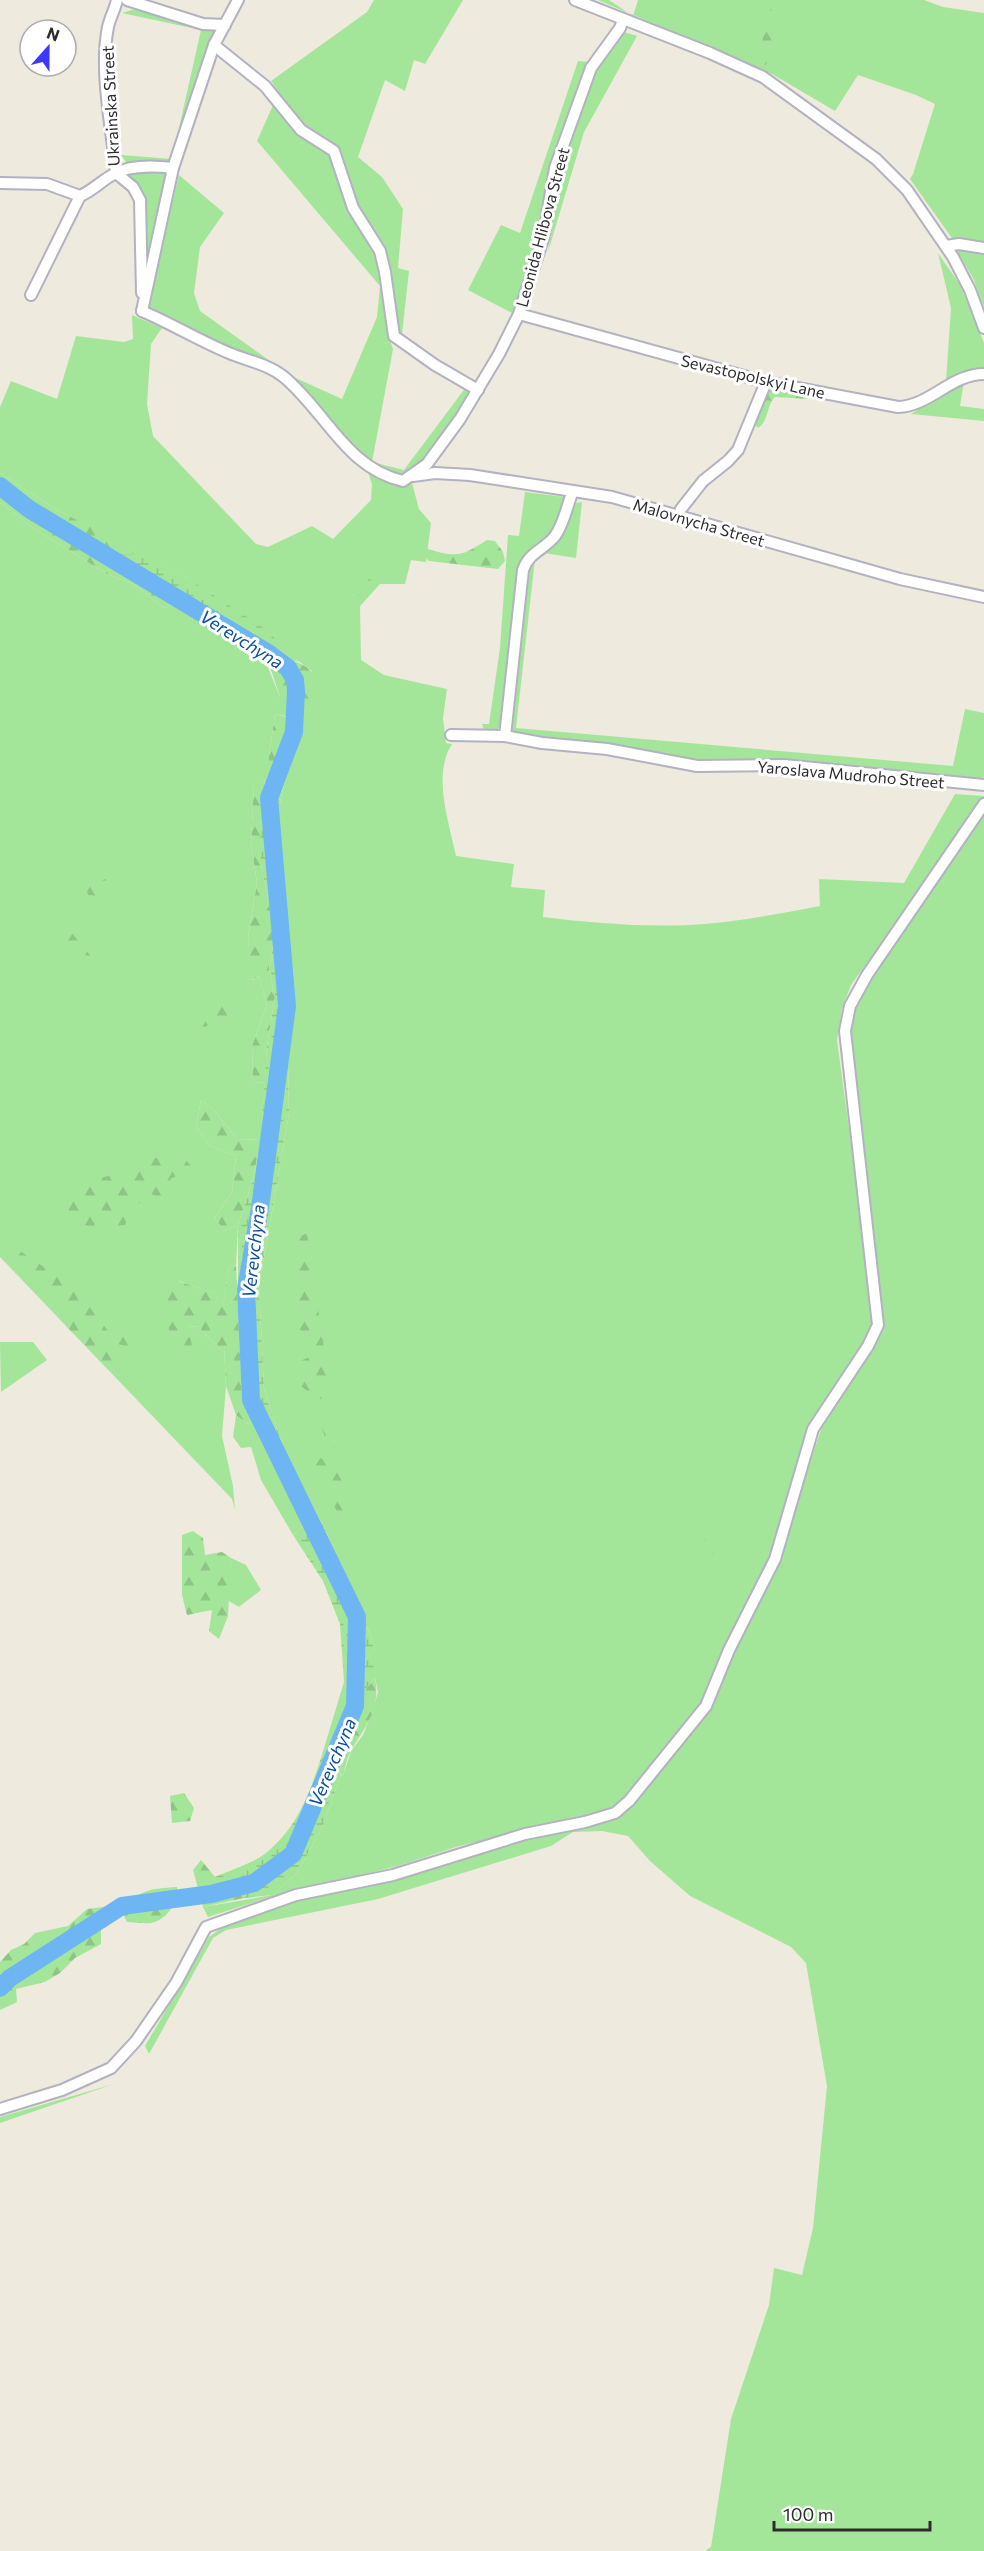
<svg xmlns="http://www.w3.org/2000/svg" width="984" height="2551" font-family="Commissioner,sans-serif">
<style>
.grass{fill:#a4e699;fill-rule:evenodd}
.forest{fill:url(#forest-firs)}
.wetland{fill:url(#wetland-marsh)}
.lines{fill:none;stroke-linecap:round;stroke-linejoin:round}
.river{stroke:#6eb5f3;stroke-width:18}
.street-casing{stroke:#b2b2c0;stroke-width:14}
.street{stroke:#fff;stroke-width:10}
.labels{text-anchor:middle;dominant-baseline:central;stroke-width:6;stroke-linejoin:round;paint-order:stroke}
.street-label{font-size:16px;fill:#2c2c2c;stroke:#fff}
.water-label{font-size:18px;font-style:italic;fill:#094fa2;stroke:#fff}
</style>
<defs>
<pattern id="forest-firs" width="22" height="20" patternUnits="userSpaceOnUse" patternTransform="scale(1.5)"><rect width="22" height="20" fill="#a4e699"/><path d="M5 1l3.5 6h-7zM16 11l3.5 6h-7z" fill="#8dc584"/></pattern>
<pattern id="wetland-marsh" width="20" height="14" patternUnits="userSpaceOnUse" patternTransform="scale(1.5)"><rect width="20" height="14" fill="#a4e699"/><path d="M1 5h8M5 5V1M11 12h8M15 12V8" fill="none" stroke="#8dc584"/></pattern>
</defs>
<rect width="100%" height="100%" fill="#eeeade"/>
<g class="grass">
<polygon points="374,0 463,0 425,64 414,60 405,91 385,80 358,157 382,177 403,209 398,268 409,271 402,334 398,331 384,250 353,202 339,154 300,122 271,81 367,12"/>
<polygon points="598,0 609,0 633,16 638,0 924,0 943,7 984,13 984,243 954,241 910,179 913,174 935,104 916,95 858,75 835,111 772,74"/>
<path d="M135,9C163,15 191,27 220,28L208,53L172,159L169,164L129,166L121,155L172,159L201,30L122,13Z"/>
<polygon points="624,32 637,36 584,132 548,252 561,171 595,72"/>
<polygon points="578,61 589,62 548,176 544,209 529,267 514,314 468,290 501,225 520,233"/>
<path d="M274,103L336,161L341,192L356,221L376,252L380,286L384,296L386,329L393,349L372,462L404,470L466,387L471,390L470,398C455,419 429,466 405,475C375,486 307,396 289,375L342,399L377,317L380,286L257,141Z"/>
<polygon points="170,169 144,296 143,202 121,173"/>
<polygon points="179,175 224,213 200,247 194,293 200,311 270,361 227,348 146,311"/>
<polygon points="970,248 984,250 984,307 973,278 956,250"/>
<polygon points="938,253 960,285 984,343 984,369 970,370 946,381 951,308"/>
<path d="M132,315L162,328L151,344L147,404L153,436L256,544L268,547L312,526L333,539L371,500L372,484L367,469L391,482L412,483L419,509L431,523L426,562L411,560L405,584H380L360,606L361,660L384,675L447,689L443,718L446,743L452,744C432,775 449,822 456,856L514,864L511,887L545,890L543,917C591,923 640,927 689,925C733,923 777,914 820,906L819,879L904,883L955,794L984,796V801L851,985L842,1009L837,1040L873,1308V1326L867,1342L808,1432L774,1552L699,1708L634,1790L615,1809L459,1846L401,1865L300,1891L282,1893L208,1917L203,1907L273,1895L297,1873L322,1828L341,1775L343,1776L351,1751L363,1735L372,1713L378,1692L375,1678V1650L360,1605L324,1527L288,1461L264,1389L259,1286L289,1114L288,1067L293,1006L278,813L287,769L274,766L265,780L254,785L251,843L257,883L248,937L252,980L259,976L267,1005L252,1046L253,1082L265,1083L261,1139L238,1140L215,1111L201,1100L196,1127L210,1146L236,1156L232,1192L215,1218L224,1231L238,1225L236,1265L229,1266L223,1308L216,1294L179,1281L187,1326L198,1327L220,1349L224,1346L226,1386L222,1436L233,1486L235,1510L232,1499L0,1257V502L36,530L107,574L133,584L164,608L174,602L264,658L280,697L312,671L184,576L57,510L0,473V407L11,381L57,399L76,336L124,342L133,339ZM275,714L290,717L268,763Z"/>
<polygon points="964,381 960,406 984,409 984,421 911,414"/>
<path d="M525,492L565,497C562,510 560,526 550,536C538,548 527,549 519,565L502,724L497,730L485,733L482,724H489L500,648L508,535L519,536Z"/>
<polygon points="582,502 576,558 544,553 557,543 575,503"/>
<polygon points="535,559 516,728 953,766 965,709 984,713 984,777 979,780 698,762 522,737 514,733 510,725 528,567"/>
<polygon points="984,812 984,2551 705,2551 711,2547 731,2419 769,2305 774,2268 802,2275 813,2228 827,2086 806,1963 791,1947 690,1896 650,1861 628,1836 602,1831 573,1832 551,1846 378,1899 226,1930 213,1938 149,2054 145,2046 209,1937 224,1926 297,1901 400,1879 563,1829 616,1816 706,1714 787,1531 827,1412 880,1324 849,1034 853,1005 870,976"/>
<polygon points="0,1342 33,1342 47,1360 1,1392"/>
<polygon points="236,1415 248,1424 252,1420 304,1525 293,1535 261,1480 251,1447 241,1448 233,1437"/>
<polygon points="231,1558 246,1565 261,1590 239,1607 227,1600"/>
<polygon points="344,1682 359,1698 362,1707 334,1764 321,1758"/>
<polygon points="114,2084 0,2123 0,2117"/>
</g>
<g class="forest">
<path d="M772,7L776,9L780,18L766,65L758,63C765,43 760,25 772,7Z"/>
<path d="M773,388L827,400L775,397C766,406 769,421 758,428L754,424L767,391Z"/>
<polygon points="0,473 57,510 129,546 134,554 114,554 174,602 164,608 133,584 107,574 36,530 0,502"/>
<path d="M487,540L495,541L503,552L505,561L498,569L429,561L424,556V550L428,549C457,558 462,556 487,540Z"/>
<polygon points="369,579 379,584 360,606 357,598 363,584"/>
<path d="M279,656C305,664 321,669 315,699L280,697L270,667Z"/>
<polygon points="275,714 291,718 274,766 268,763"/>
<polygon points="265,780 261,803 261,864 275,932 269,969 275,997 267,1046 265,1083 253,1082 252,1046 267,1005 259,976 251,980 248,937 257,883 251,843 254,784"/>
<polygon points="105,879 115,889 107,898 88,895 86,888"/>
<polygon points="71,932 93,959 94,966 76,966 63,936"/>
<polygon points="293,998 293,1006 288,1069 276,1051 284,999"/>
<polygon points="196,1004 222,1006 230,1018 204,1027 197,1023"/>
<polygon points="201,1100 215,1111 238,1140 261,1139 253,1179 238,1225 224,1231 215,1218 232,1192 236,1156 210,1146 196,1127"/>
<polygon points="177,1151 194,1169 170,1179 176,1193 172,1202 151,1194 130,1210 125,1225 66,1233 54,1205 69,1186 112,1175 131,1166"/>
<polygon points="307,1233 331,1396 319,1399 299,1385 296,1363 309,1357 316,1349 312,1340 297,1327 292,1268 297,1238"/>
<polygon points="14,1247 75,1288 108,1331 122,1329 133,1332 139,1344 136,1349 118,1344 122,1368 109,1370 65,1325 58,1305 12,1253"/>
<path d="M236,1265L242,1397L252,1420L248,1424L236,1415L226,1386L224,1347L220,1349L198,1327L188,1326L194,1356L184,1359C168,1324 153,1316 178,1281L217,1294L223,1306L229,1266Z"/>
<polygon points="329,1413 335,1447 329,1449 319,1419"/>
<polygon points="320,1458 333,1465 350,1496 346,1513 337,1511 317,1477 313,1464"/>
<polygon points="193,1531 203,1538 205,1555 222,1552 231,1558 228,1616 219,1639 209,1631 212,1610 187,1615 182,1595 182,1535"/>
<polygon points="706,1539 714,1553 702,1562 695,1548"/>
<path d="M375,1678C381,1708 366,1726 352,1749C347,1757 345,1768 343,1777L334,1764L362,1707L359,1698Z"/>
<polygon points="184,1793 194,1808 190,1821 172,1823 170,1796"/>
<polygon points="201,1860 215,1877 211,1890 241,1879 247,1891 244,1898 203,1907 193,1870"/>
<path d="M177,1887C178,1903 167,1920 151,1923C143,1924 134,1922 127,1922L123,1914C138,1888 151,1889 177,1887Z"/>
<polygon points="111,1906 114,1914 101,1927 101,1944 75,1958 60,1973 45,1982 16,1989 17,2002 0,2010 0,1962 11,1950 24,1944 35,1933 68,1926 87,1909"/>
</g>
<g class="wetland">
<polygon points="129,546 184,576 265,629 299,662 279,656 270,667 264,658 174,602 113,554 133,554"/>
<polygon points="274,766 287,769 278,813 293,998 284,1000 276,1051 288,1069 289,1114 259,1286 264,1389 288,1461 324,1527 360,1605 375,1650 375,1678 359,1698 344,1682 340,1624 323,1581 293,1535 304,1525 242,1397 238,1309 238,1225 253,1179 261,1139 267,1046 275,997 269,969 275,932 261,864 260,827 265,780"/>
<path d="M321,1758L334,1764L341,1775L322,1828L297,1873L273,1895L244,1898L247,1890L241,1879L210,1890L215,1877C230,1870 248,1865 262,1856C295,1832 309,1796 321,1758Z"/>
</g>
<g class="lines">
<polyline class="river" points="0,486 29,509 268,653 288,668 295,680 296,691 294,732 269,798 287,1006 260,1208 246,1289 251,1400 357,1617 355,1706 293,1854 254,1883 211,1894 122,1906 10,1978 0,1988"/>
<defs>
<g id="street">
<polyline points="127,0 203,24 225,25"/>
<polyline points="575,0 710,53 763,77 876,159 907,190 953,257 970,290 984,328"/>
<polyline points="214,45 265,86 301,130 334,151 353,208 380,251 385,272 394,336 435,365 478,390"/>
<path d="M116,173C112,128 99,71 108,27C110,18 115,9 117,0"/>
<polyline points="116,173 133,187 140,200 142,293"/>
<path d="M0,183L47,184L80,196C94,190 103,179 116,173C131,165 157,166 173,168"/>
<polyline points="946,246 959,244 984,248"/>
<polyline points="31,295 80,196"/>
<path d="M142,311C172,324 200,341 229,353C248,361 268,364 284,377C326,412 346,468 403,481L427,464L460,419L499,354L519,314L543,239L555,168L591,68L620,28L623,20"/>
<polyline points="142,311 173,168 214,45 238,0"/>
<path d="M519,314L766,382L898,407C930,406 951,374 984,374"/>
<polyline points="413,476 435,473 470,475 612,497 900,579 984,597"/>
<polyline points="679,517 681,509 703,481 728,461 738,450 766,382"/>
<polyline points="451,735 505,736 542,743 607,749 697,766 784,765 984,785"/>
<path d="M505,736L523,570C529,552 544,550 555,536C564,524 567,505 573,491"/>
<polyline points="0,2109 62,2090 111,2068 136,2041 176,1983 206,1927 296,1895 393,1875 525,1834 585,1822 615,1813 629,1801 706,1706 729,1650 775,1559 813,1429 868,1346 878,1325 845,1031 850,1006 867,975 984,804"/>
</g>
</defs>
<use href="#street" class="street-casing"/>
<use href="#street" class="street"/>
</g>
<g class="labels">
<g class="street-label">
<text transform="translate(110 106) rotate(-93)">Ukrainska Street</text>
<text transform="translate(542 227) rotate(-75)">Leonida Hlibova Street</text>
<text transform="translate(753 376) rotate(13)">Sevastopolskyi Lane</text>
<text transform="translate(699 522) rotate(16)">Malovnycha Street</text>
<text transform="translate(851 774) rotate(5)">Yaroslava Mudroho Street</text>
</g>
<g class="water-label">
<text transform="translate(242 639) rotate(32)">Verevchyna</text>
<text transform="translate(253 1251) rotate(-84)">Verevchyna</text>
<text transform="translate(332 1762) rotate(-67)">Verevchyna</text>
</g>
</g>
<g transform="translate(48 48) rotate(21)"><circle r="28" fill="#ffffff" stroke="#ababab" stroke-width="1.5"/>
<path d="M0-4.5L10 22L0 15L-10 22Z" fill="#3c39ff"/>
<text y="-9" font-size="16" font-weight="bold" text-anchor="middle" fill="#2c2c2c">N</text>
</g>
<path d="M774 2521v9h156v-9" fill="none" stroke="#2c2c2c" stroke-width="3"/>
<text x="783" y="2521" font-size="18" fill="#2c2c2c" stroke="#ffffff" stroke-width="4.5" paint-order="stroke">100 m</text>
</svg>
